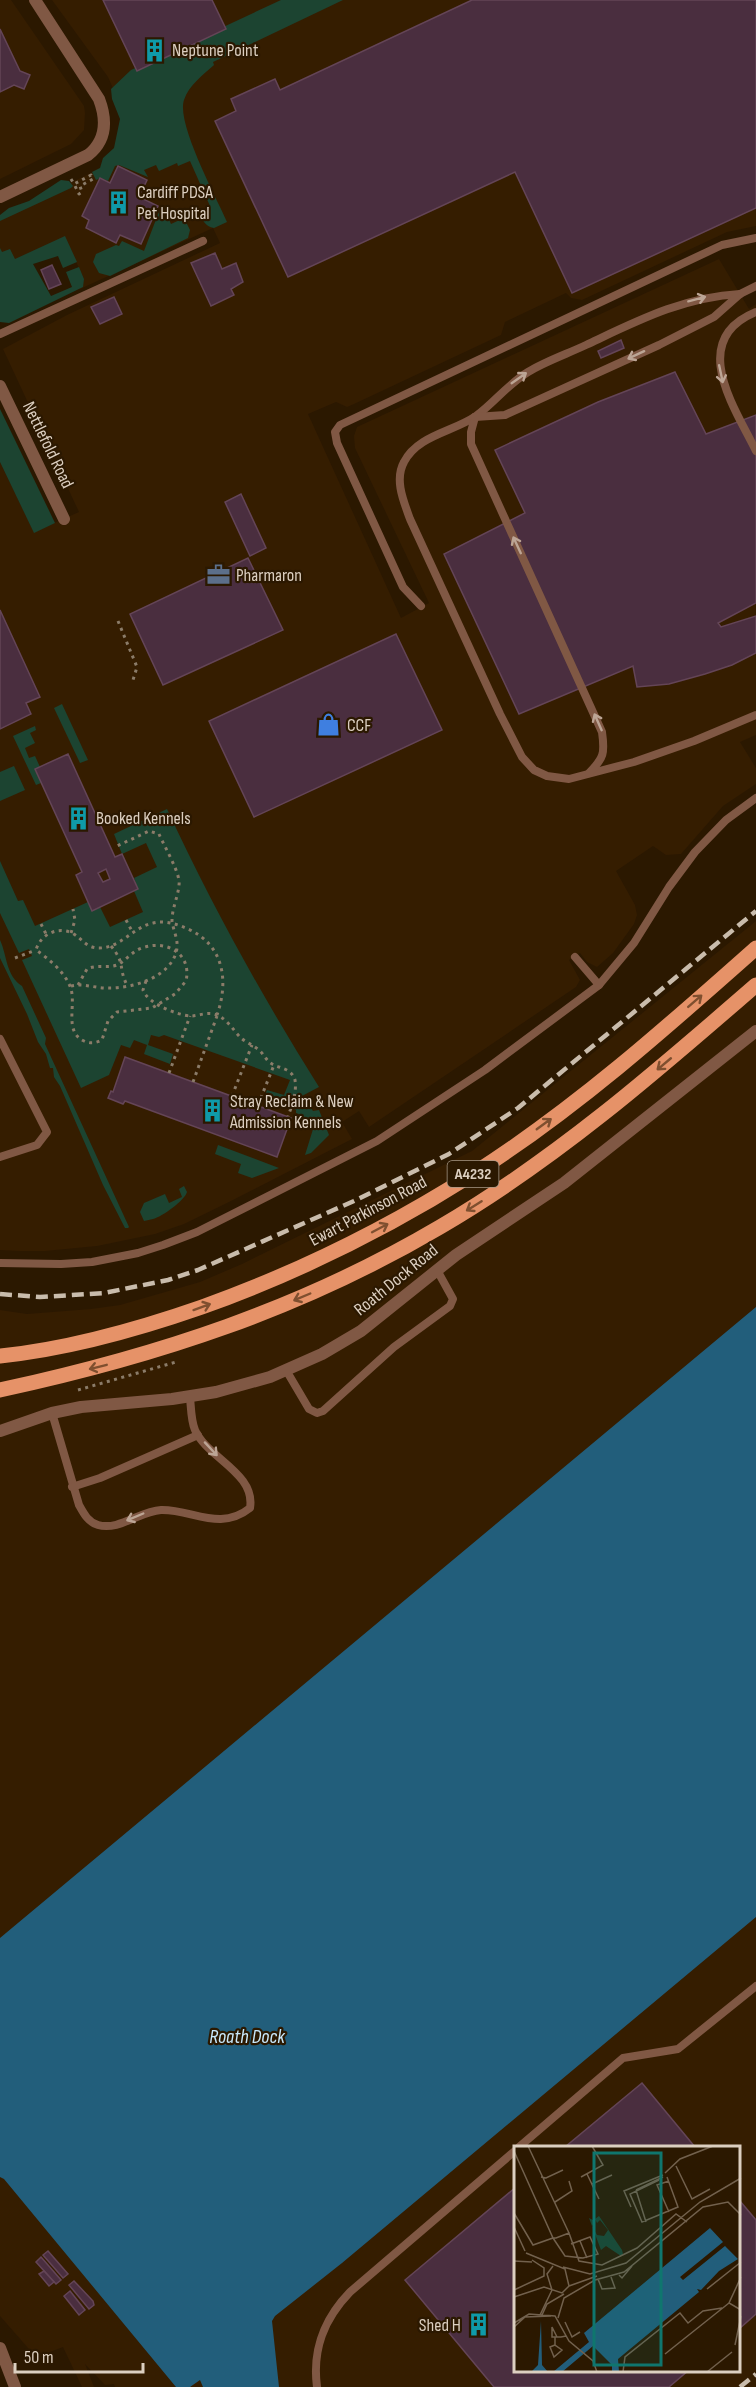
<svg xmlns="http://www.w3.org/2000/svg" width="756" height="2387" font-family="'Sofia Sans Condensed',sans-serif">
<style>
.built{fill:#351d00;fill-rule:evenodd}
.green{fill:#1c4431}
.water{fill:#225e7b}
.building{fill:#4a2e3f;stroke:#644557;stroke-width:1.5;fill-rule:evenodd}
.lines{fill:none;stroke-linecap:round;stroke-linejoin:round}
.path{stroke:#8b7c69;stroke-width:3;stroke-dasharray:3 4.5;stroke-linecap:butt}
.service{stroke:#805844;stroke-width:8}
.minor{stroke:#805844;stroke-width:12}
.primary{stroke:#e69268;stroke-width:15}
.rail{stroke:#c9bcac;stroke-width:4.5;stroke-dasharray:12 6;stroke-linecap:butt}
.oneway{stroke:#bca595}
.oneway2{stroke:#7f4f2f}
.labels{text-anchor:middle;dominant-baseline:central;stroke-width:4.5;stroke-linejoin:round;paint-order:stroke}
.shield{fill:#2b1800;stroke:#a79886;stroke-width:1.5}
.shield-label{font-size:16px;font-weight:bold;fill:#dccfc0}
.poi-label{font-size:18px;fill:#dccfc0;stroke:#2b1800;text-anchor:start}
.street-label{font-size:18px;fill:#dccfc0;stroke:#2b1800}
.water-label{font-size:20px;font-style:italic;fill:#c9e9fc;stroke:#2b1800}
.inset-road{fill:none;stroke:#72614d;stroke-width:1.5}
.view{fill:#0f766e;fill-opacity:0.15;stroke:#0f766e;stroke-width:3}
.inset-edge{fill:none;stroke:#dccfc0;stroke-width:3}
</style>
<rect width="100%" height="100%" fill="#2b1800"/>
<g class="built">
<polygon points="0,0 11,0 84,106 85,113 84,130 71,144 0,179"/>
<polygon points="52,0 756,0 756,226 727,232 582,300 571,298 566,293 505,322 501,335 354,404 347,407 336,402 308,414 401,618 429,603 355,448 354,436 357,427 719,259 749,309 756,304 756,735 740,742 756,768 756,784 723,806 681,854 666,855 653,846 616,871 635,905 637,915 634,924 613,953 597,967 587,962 580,953 569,960 580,980 576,987 369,1127 359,1111 342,1122 352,1139 229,1202 184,1224 155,1234 97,1246 45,1251 20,1251 0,1250 0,462 34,532 79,512 3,349 67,315 220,243 213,228 80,289 84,279 67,242 7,268 0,253 0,216 110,164 187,132 116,95 108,77"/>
<path d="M756,921V2387H115L114,2384L105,2385L85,2364L94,2387H82L63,2347L50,2352L41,2360L35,2356L0,2316V1310L27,1314L91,1309L120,1305L200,1282L242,1264L472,1151ZM516,2147H740V2370H516Z"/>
</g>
<g class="green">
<path d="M281,0H343L213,62L214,65C203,75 189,85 184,100C176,123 216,197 227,222L214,228C205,227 202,219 199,211L210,206L190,161L178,166L177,163L159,171L156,165L144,170L148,177L119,165L115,166L108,181L101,178L96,180L92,172L100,168L103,158L114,148L120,119L112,99L111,89L131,70Z"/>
<polygon points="61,180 69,181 73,186 71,188 0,221 0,215 9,208 29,201"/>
<polygon points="160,209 165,211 171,224 184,218 190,230 188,238 110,276 99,273 93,262 96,254 116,245 119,246 122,241 144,251"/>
<polygon points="65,236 77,262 63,268 58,256 33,264 51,296 72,287 66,272 79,267 84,279 83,287 9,323 0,322 0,248 2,252 10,249 15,259"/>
<polygon points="0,409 55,523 34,533 0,462"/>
<polygon points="62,704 88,760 80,763 54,708"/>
<polygon points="35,726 36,730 30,733 35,743 25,748 29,758 35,756 40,767 35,770 41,783 36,785 13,736"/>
<polygon points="14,766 25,790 0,801 0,772"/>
<path d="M167,809C211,904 263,998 319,1087L300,1097L305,1099L313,1111L319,1110L329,1135L311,1153L305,1155L314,1126C306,1123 304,1115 296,1113V1110L294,1109L297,1096L292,1095L288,1106L264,1098L267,1090L284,1095L290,1080L164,1035L159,1037L151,1035L148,1045L173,1054L170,1064L144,1054L147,1045L134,1040L130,1048L121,1045L109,1075L81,1088L22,960L32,956L29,949L19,953L0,913V861L18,901L23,900L35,926L88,902L92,910L100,907L110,927L143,912L134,891L138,889L134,878L157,867L146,843L122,854L114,834Z"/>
<path d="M0,940C7,955 6,976 22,986L46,1038L45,1044L129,1227L128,1228H125L103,1185L60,1086L54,1077L53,1068H50L46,1054L38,1042L27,1014L0,958Z"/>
<polygon points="218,1145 279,1168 252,1178 238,1173 241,1164 215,1154"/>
<path d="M184,1186L187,1192C185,1200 162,1217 153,1219C150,1220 147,1220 144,1221L140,1212L144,1203L165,1194L169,1203L182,1197L179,1189Z"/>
</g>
<polygon class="water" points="756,1307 756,1917 342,2263 275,2316 272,2321 279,2387 203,2387 200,2380 190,2387 176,2387 4,2179 0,2177 0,1938"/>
<g class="building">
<polygon points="103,0 212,0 226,29 137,71"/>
<polygon points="472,0 756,0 756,208 572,293 515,172 288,277 215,121 236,111 231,99 275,79 280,90"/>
<polygon points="0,29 20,71 30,75 24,89 14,85 0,92"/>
<polygon points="118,166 147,180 139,197 158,206 141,244 120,235 116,243 86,228 89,220 82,216 100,178 110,183"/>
<polygon points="215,253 222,269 236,263 243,282 231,289 234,295 211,306 191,263"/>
<polygon points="52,265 61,284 49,289 41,270"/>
<polygon points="114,297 122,314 100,324 91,307"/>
<polygon points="621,340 624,348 601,358 598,351"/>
<polygon points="675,372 706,434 756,415 756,603 718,623 721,627 756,616 756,653 732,665 705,674 669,684 637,687 633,666 519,714 444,554 525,513 495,450 598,402"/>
<polygon points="241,494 266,548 250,556 225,502"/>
<polygon points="248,558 283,630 163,685 130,614"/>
<polygon points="0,610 40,697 26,703 31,714 0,729"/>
<polygon points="396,634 442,730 254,817 209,721"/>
<path d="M68,754L115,857L122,854L138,889L92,911L76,875L82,872L35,769ZM106,869L110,879L103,882L98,873Z"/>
<polygon points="125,1057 291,1118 277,1157 125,1101 123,1104 108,1098 111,1091 113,1092"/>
<polygon points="642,2083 695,2147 565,2147"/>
<polygon points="516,2187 516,2370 689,2370 669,2387 494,2387 405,2280"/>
<polygon points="740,2201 756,2220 756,2314 740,2328"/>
<polygon points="48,2251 68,2274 63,2278 43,2255"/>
<polygon points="41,2257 61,2280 56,2284 36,2262"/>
<polygon points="44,2271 54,2282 49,2286 39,2274"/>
<polygon points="74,2281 93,2301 94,2305 89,2309 69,2285"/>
<polygon points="70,2291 85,2310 79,2315 64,2296"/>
</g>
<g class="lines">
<g class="path">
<polyline points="71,179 74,184 91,175 93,179 80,186 82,192 79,194 74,184"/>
<polyline points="118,621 137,667 133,680"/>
<polyline points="126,920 133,933"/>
<polyline points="41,924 46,934"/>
<polyline points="71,933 75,920 73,909"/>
<path d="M111,946C126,964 118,968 127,985"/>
<polyline points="15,958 36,950"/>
<path d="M146,981L143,990C148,1004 177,1015 191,1016C198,1016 206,1012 214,1014C226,1017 233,1030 241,1038C247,1043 255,1046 260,1051C264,1055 266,1059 269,1062C278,1069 291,1067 295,1080C297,1092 292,1106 288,1116"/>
<path d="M78,985L87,969C97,964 110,969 119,964C127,959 133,951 142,948C167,939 192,954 186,981L175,994L152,1008L117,1012L108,1021L102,1040C96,1043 90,1044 84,1041C64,1032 76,1006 71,989C66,973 49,959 36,950C40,935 57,926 72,933C83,939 86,948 99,948C121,948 133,927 153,923C165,920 177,924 188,929C224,945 229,981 217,1015"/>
<path d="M71,986C83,983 94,988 107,988C132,989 173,977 177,948C178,938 173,930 172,921C172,908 178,897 179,885C181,874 164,846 159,834L149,831L115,847"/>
<polyline points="169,1073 190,1016"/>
<polyline points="193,1082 217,1016"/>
<polyline points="232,1096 252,1045"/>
<polyline points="258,1105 274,1065"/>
<polyline points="78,1390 176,1362"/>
</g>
<g class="service">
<path d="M740,294C683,297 637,321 586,345C567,354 546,361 528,372C508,384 494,403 476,416C453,432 418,435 404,462C394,480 404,502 410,519L500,714L522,757L534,770L547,776L569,779L634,762L694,741L756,715"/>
<path d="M756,312C687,340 735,408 756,451"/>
<polyline points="0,334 203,241"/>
<path d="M475,417L471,432V444L602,732C605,753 604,758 589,773"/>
<polyline points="475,417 505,415 659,345 714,317 740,294 756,286"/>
<polyline points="421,606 403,587 337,443 335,432 340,425 722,245 756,238"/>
<polyline points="575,957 599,985"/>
<polyline points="0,1039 47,1132 37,1145 0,1157"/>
<polyline points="0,1263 61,1264 92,1262 138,1253 163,1245 197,1232 377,1141 485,1070 599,985 634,943 669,887 695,852 726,820 756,798"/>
<polyline points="286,1370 309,1409 317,1413 323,1411 394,1347 450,1306 453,1299 437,1270"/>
<path d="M52,1413L79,1505C84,1514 88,1522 98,1525C119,1531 140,1511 161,1510C192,1509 220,1532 250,1508C256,1473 207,1458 195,1430C191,1421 191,1407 190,1397"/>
<polyline points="72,1487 100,1478 198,1435"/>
<polyline points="519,2147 623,2058 678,2049 756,1986"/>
<path d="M317,2387C312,2349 324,2319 350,2292L516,2150"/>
</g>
<g class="minor">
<path d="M0,197L88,155C107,140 107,120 99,99L35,0"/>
<polyline points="0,386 64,519"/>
<polyline points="0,1431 52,1413 81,1407 172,1399 216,1392 270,1377 322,1354 361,1331 456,1255 564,1183 756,1031"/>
<polyline points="0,2348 15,2387"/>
</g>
<g class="primary">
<path d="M0,1356C69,1349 136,1330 202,1307C297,1273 388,1228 473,1174C575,1109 666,1028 756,948"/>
<path d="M0,1390C157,1356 301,1309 440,1227C555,1160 656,1072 756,985"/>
</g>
<g class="rail">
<polyline points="0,1294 40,1297 104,1293 168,1280 198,1270 354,1201 449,1154 518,1108 756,911"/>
<polyline points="740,2387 756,2374"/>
</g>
</g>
<defs><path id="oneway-shaft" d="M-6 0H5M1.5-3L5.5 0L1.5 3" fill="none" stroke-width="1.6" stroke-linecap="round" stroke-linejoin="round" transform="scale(1.5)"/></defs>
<g class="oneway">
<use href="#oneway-shaft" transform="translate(697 299) rotate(-15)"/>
<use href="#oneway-shaft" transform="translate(636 355) rotate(155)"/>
<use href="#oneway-shaft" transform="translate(721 374) rotate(78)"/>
<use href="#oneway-shaft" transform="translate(519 378) rotate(-35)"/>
<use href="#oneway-shaft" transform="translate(517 545) rotate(-115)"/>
<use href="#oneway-shaft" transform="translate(598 722) rotate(-114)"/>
<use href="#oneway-shaft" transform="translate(211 1449) rotate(47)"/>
<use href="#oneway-shaft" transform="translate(135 1517) rotate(157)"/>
</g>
<g class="oneway2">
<use href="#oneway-shaft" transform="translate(695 1001) rotate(-41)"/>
<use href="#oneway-shaft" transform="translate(664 1064) rotate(140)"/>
<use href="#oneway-shaft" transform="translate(544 1124) rotate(-36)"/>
<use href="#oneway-shaft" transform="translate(474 1206) rotate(148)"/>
<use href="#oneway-shaft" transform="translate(380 1228) rotate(-28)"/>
<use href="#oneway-shaft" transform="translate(302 1297) rotate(157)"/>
<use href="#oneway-shaft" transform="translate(202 1307) rotate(-20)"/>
<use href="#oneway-shaft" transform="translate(98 1367) rotate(166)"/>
</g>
<defs>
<symbol id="building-bare" viewBox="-9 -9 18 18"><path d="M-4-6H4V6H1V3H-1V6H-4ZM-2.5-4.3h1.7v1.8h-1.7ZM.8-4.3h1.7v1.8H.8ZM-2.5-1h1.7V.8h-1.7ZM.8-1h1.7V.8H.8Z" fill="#0f9aa8" stroke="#2b1800" stroke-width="2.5" paint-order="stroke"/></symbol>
<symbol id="office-bare" viewBox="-9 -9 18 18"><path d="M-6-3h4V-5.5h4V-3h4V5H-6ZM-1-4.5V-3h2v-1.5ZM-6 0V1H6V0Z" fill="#5c6f8a" stroke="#2b1800" stroke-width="2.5" paint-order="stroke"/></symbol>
<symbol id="shop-bare" viewBox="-9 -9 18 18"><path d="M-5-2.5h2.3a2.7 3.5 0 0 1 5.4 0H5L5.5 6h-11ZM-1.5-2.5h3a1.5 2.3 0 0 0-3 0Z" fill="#3f7fe0" stroke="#2b1800" stroke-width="2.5" paint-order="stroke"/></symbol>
</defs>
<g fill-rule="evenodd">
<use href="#building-bare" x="138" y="34" width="33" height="33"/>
<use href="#building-bare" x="102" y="186" width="33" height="33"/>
<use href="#office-bare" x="202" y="558" width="33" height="33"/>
<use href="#shop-bare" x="312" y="708" width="33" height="33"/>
<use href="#building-bare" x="62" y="802" width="33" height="33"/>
<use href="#building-bare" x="196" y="1094" width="33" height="33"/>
<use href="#building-bare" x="462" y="2308" width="33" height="33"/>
</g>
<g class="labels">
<rect class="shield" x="447.5" y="1161" width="51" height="26" rx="4.5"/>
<g class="shield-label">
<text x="473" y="1174">A4232</text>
</g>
<g class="poi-label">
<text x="172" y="50">Neptune Point</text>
<text x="137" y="192">Cardiff PDSA<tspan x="137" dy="21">Pet Hospital</tspan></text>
<text x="236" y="575">Pharmaron</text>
<text x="347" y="725">CCF</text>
<text x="96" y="818">Booked Kennels</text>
<text x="230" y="1101">Stray Reclaim &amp; New<tspan x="230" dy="21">Admission Kennels</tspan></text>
<text x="461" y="2325" text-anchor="end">Shed H</text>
</g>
<g class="street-label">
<text transform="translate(48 445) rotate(64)">Nettlefold Road</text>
<text transform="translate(368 1211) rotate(-28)">Ewart Parkinson Road</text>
<text transform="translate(396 1280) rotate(-39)">Roath Dock Road</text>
</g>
<g class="water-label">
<text x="247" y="2037">Roath Dock</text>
</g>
</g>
<g transform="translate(514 2146)">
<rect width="226" height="226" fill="#2b1800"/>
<path d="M85,70L108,104L109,108L107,110L92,100L87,104L75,72L81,75L78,80L83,89L90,90L94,84L86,74L83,77L81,73Z" fill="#1c4431"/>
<path d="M196,82L209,96L166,131L169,134L211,100L224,113L205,125L187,144L183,143L185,146L104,213L105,226H98V219L79,200L48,226H39L75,196L70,187ZM27,175L28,219L34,226H17L24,219Z" fill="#225e7b"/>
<path class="inset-road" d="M0,5L39,92H42L55,87L14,0M162,20L178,53L196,43M151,27L166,13L199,0M73,28L85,53M27,31L32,32L49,24M67,31L89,19L78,0M145,34L116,48L128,76L164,61L153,31M155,35L143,39L155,66M78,38L98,29M122,44L132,76M122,44L149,31M41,56L58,45L55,35M117,61L110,45L149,29M0,67L19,99L39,92L51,110L69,112L84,108L76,91L57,98M0,81L11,105M55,87L65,115L88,119L123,102L162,68L173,76M66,95L73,112M0,115L18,116M49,121L76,128L112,117L186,56L227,32M105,129L108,132L118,120M227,131L215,157L227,164M84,133L88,143L101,142L97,131M55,140L83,130M193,143L227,116M0,144L30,130V122L18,114M38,144L33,128L39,120M0,151L30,141L48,147L55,140L51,123L12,107M26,169L38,144M28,169L33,158L50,148M44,172L50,152L81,134L110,126L189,61L214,56L227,69M51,176L58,191L66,186M0,177L15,168L41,170L55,195L79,215L83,226M0,181L11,171L37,170M43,191L38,181V191H47L52,190M41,199L36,201L40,211L48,204L41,199V191M221,199L227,170M151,208L215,157M109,226L111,211L166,167L174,177L189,165L208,162M193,226L218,206"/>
<path class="view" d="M80,7H147V219H80Z"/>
<rect width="226" height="226" class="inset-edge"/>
</g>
<path d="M15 2363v9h128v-9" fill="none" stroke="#dccfc0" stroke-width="3"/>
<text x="24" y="2363" font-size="18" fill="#dccfc0" stroke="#2b1800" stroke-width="4.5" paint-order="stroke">50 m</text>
</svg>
